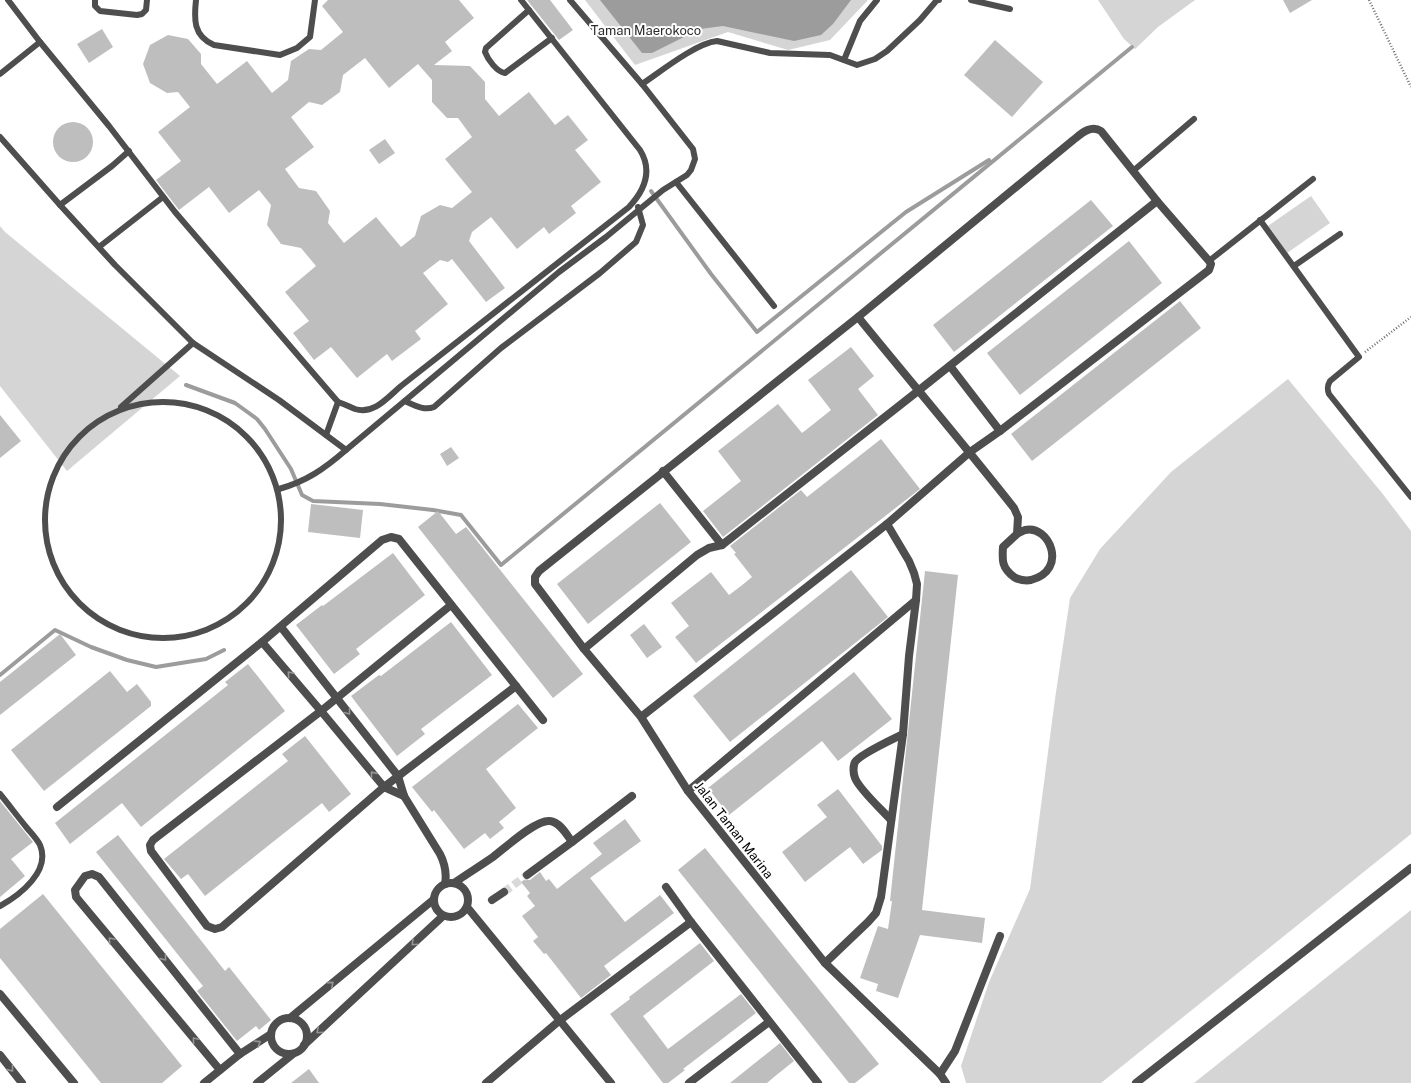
<svg xmlns="http://www.w3.org/2000/svg" width="1411" height="1083" font-family="'Public Sans',sans-serif">
<style>
.green{fill:#d5d5d5}
.water{fill:#9c9c9c}
.lines{fill:none;stroke-linecap:round;stroke-linejoin:round}
.stream{stroke:#9c9c9c;stroke-width:4}
.building{fill:#bebebe;fill-rule:evenodd}
.minor-tunnel{stroke:#d9d9d9;stroke-width:8;stroke-dasharray:8 4;stroke-linecap:butt}
.path{stroke:#707070;stroke-width:2.5;stroke-dasharray:1 2;stroke-linecap:butt}
.service{stroke:#4e4e4e;stroke-width:6}
.minor{stroke:#4e4e4e;stroke-width:8}
.tertiary{stroke:#4e4e4e;stroke-width:8}
.oneway{stroke:#959595}
.labels{text-anchor:middle;dominant-baseline:central;stroke-width:4;stroke-linejoin:round;paint-order:stroke}
.park-label{font-size:13px;fill:#2c2c2c;stroke:#fff}
.street-label{font-size:13px;fill:#000;stroke:#fff}
</style>
<rect width="100%" height="100%" fill="#fff"/>
<g class="green">
<polygon points="585,0 868,0 830,40 788,50 728,32 635,65"/>
<polygon points="1098,0 1195,0 1158,27 1135,49 1124,39"/>
<polygon points="1311,196 1330,223 1287,253 1268,226"/>
<polygon points="0,226 5,232 180,376 67,471 0,386"/>
<polygon points="1288,379 1382,493 1411,531 1411,834 1101,1083 966,1083 961,1066 989,982 1030,889 1055,699 1070,598 1100,549 1171,472"/>
<polygon points="1411,910 1411,1083 1194,1083"/>
</g>
<polygon class="water" points="600,0 851,0 833,24 821,35 794,41 723,26 700,29 652,53 642,53"/>
<g class="lines">
<g class="stream">
<polyline points="651,191 711,274 757,332 906,212 989,160"/>
<polyline points="186,385 235,403 257,419 265,429 291,469 302,495 313,501 380,504 433,510 461,515 501,565 1132,47"/>
<polyline points="0,675 55,630 91,647 127,660 156,667 206,659 224,650"/>
</g>
</g>
<g class="building">
<path d="M328,0H459L474,18L445,42L452,51L434,65L470,66L485,82V99L499,116L529,92L555,125L568,115L588,140L575,150L601,182L571,206L576,213L549,234L544,227L517,249L491,217L472,232L469,241L505,288L486,302L452,259L448,262L440,260L423,273L448,304L415,331L421,339L392,361L387,354L357,378L331,347L314,360L293,333L309,321L285,292L316,266L301,248L281,244L267,225L271,205L259,190L229,213L209,187L179,210L156,180L181,161L158,132L190,107L178,92L167,93L150,83L143,64L150,45L168,35L188,39L201,54V64L217,84L247,61L272,93L288,80L291,61L309,49L321,50L343,32L322,6ZM365,58L389,88L418,64L432,80V102L447,118H458L472,137L445,159L472,192L452,208L440,205L421,216L415,236L401,247L376,217L344,243L328,223L330,211L316,191L299,188L285,169L314,147L291,117L309,102L322,105L340,92L343,75Z"/>
<polygon points="527,0 550,0 573,30 559,40"/>
<polygon points="1283,0 1312,0 1290,13"/>
<polygon points="102,29 113,47 89,63 77,44"/>
<polygon points="995,40 1043,82 1012,117 964,75"/>
<circle cx="73" cy="142" r="20"/>
<polygon points="385,139 395,153 379,164 369,150"/>
<polygon points="1091,200 1113,226 954,352 933,325"/>
<polygon points="1129,241 1162,283 1020,395 987,353"/>
<polygon points="1180,301 1201,328 1032,461 1011,434"/>
<polygon points="851,347 874,376 858,389 878,415 723,537 703,511 741,481 718,451 778,404 802,433 811,426 831,410 808,380"/>
<polygon points="0,415 21,441 0,458"/>
<polygon points="881,439 920,489 696,663 675,637 689,626 671,603 711,572 729,595 741,586 752,577 734,554 736,553 730,546 801,490 807,497"/>
<polygon points="451,447 459,458 447,466 440,454"/>
<polygon points="660,503 691,542 588,624 557,584"/>
<polygon points="311,504 363,510 360,538 308,532"/>
<polygon points="438,511 456,534 466,527 583,674 553,698 418,527"/>
<polygon points="393,553 425,595 356,649 360,654 334,674 296,625 322,605 323,606"/>
<polygon points="851,570 888,617 730,742 693,696"/>
<polygon points="925,571 958,575 922,910 985,918 982,943 920,935 898,998 876,991 878,984 860,978 878,926 888,929 892,901 890,901"/>
<polygon points="451,622 492,675 421,729 425,734 397,756 351,696 379,675 381,676"/>
<polygon points="644,624 662,647 647,658 630,635"/>
<polygon points="60,634 76,655 0,715 0,682"/>
<polygon points="248,664 285,711 141,827 122,803 70,844 55,823 228,685 225,682"/>
<polygon points="110,671 127,692 137,684 151,702 151,706 44,791 11,750"/>
<polygon points="854,672 892,719 838,761 822,741 729,815 708,788"/>
<polygon points="518,704 538,728 486,769 516,808 499,822 504,828 490,839 485,833 464,849 434,810 432,812 412,787"/>
<polygon points="305,736 351,794 329,812 322,803 205,896 188,874 181,879 164,859 288,761 282,754"/>
<polygon points="838,789 882,846 882,850 863,864 850,847 805,882 782,852 827,817 817,805"/>
<polygon points="0,801 33,842 11,859 25,876 0,897"/>
<polygon points="625,819 641,841 590,878 625,922 660,895 674,913 604,966 611,975 581,998 546,953 544,954 533,941 538,937 522,916 535,906 527,896 530,893 521,882 524,880 530,880 540,872 546,881 549,879 557,889 602,854 593,843"/>
<polygon points="118,835 225,971 229,967 271,1020 259,1030 256,1026 237,1041 197,991 203,986 96,852"/>
<polygon points="705,848 879,1064 855,1083 849,1083 678,870"/>
<polygon points="43,894 182,1066 162,1083 101,1083 0,958 0,929"/>
<polygon points="700,943 714,961 643,1016 668,1049 741,994 756,1013 683,1069 685,1070 668,1083 663,1083 610,1014 630,999 629,997"/>
<polygon points="780,1043 794,1061 774,1077 767,1083 730,1083"/>
<polygon points="309,1069 319,1083 291,1083"/>
</g>
<g class="lines">
<polyline class="minor-tunnel" points="504,892 527,875"/>
<g class="path">
<polyline points="1369,0 1411,87"/>
<polyline points="1365,352 1411,317"/>
</g>
<g class="service">
<polyline points="8,0 40,42 109,126 175,212 338,402 326,435"/>
<polyline points="95,0 95,6 100,11 137,15 142,14 146,10 147,0"/>
<path d="M196,0C194,19 193,36 214,45L280,55L297,48L310,37L315,0"/>
<polyline points="971,0 1010,9"/>
<path d="M529,10L486,48L485,52C488,60 497,72 505,73L552,38"/>
<polyline points="844,60 860,21 877,0"/>
<polyline points="0,74 40,42"/>
<path d="M642,84C660,72 696,43 717,41L770,53L830,55L857,65L875,59L887,51L920,20L937,0H939"/>
<polyline points="0,137 60,205 115,265 193,343 279,400 346,450 559,272 606,237 663,190 687,175 691,170 695,159 693,149 642,84 570,0"/>
<polyline points="1133,171 1194,119"/>
<polyline points="676,182 774,306"/>
<polyline points="60,205 112,166 129,151"/>
<path d="M1260,220L1359,357L1330,381C1327,386 1327,389 1329,394L1411,497"/>
<polyline points="99,247 163,197"/>
<polyline points="1209,261 1313,179"/>
<polyline points="1294,266 1340,234"/>
<path d="M405,401C414,405 424,411 434,407L501,348L600,273L636,242L643,225L638,207"/>
<path d="M338,402C344,404 350,407 355,409C374,415 388,397 401,386L629,207C644,191 653,171 640,150L521,0"/>
<circle cx="163" cy="520" r="118"/>
<polyline points="121,407 193,343"/>
<path d="M279,489C307,481 324,469 346,450"/>
<path d="M0,794C9,805 18,817 27,828C31,833 37,839 40,845C51,871 20,895 0,906"/>
</g>
<g class="minor">
<path d="M858,317C910,381 963,443 1014,508L1018,517L1017,534L1003,547C1002,561 1002,568 1014,577C1018,580 1026,581 1031,580C1069,570 1049,524 1025,530C1022,531 1019,533 1017,534"/>
<polyline points="950,366 1000,431"/>
<polyline points="663,471 722,545"/>
<polyline points="451,605 321,711 153,840 150,845 151,851 207,926 215,929 222,927 384,787 516,686"/>
<path d="M281,627L398,776L404,796L440,854C445,864 447,873 445,884"/>
<polyline points="262,642 321,711 384,787 404,796"/>
<polyline points="584,649 697,555 709,548 722,545 918,391 1157,201"/>
<path d="M641,717L887,524L970,452L1000,431L1209,270L1211,264L1209,261L1157,201L1101,131C1090,124 1080,135 1072,141L858,317L539,571L535,577V584L584,649L641,717L688,791L825,963L940,1074L946,1083"/>
<polyline points="688,791 916,600"/>
<polyline points="57,807 262,642 382,540 391,537 399,539 543,720"/>
<path d="M891,820C882,810 859,789 855,778C853,773 853,766 855,762C860,754 893,739 903,734"/>
<polyline points="527,875 572,842"/>
<circle cx="451" cy="900" r="17"/>
<path d="M454,883C467,874 480,866 493,857C505,848 536,819 550,821C560,822 567,835 572,842L632,796"/>
<polyline points="666,887 691,922 818,1083"/>
<polyline points="492,900 504,892"/>
<polyline points="467,907 611,1083"/>
<polyline points="825,963 868,922 876,913 881,897 903,734 909,656 916,600 917,584 914,573 909,561 887,524"/>
<polyline points="0,994 74,1083"/>
<polyline points="290,1018 433,900"/>
<circle cx="289" cy="1036" r="18"/>
<polyline points="304,1045 443,916"/>
<polyline points="220,1070 76,897 75,890 85,876 92,874 99,877 240,1054"/>
<polyline points="940,1074 955,1051 1000,936"/>
<polyline points="204,1083 240,1054 271,1034"/>
<polyline points="257,1083 293,1054"/>
<polyline points="486,1083 559,1021 691,922"/>
<polyline points="689,1083 769,1022"/>
<polyline points="1136,1083 1411,868"/>
</g>
<polyline class="tertiary" points="0,1055 22,1083"/>
</g>
<defs><path id="oneway-chevron" d="M-2-3.5L2.5 0L-2 3.5" fill="none" stroke-width="1.6" stroke-linecap="round" stroke-linejoin="round"/></defs>
<g class="oneway">
<use href="#oneway-chevron" transform="translate(290 674) rotate(-131)"/>
<use href="#oneway-chevron" transform="translate(348 712) rotate(52)"/>
<use href="#oneway-chevron" transform="translate(373 774) rotate(-129)"/>
<use href="#oneway-chevron" transform="translate(111 940) rotate(-130)"/>
<use href="#oneway-chevron" transform="translate(414 943) rotate(137)"/>
<use href="#oneway-chevron" transform="translate(164 958) rotate(51)"/>
<use href="#oneway-chevron" transform="translate(331 984) rotate(-40)"/>
<use href="#oneway-chevron" transform="translate(319 1031) rotate(137)"/>
<use href="#oneway-chevron" transform="translate(195 1040) rotate(-130)"/>
<use href="#oneway-chevron" transform="translate(258 1043) rotate(-33)"/>
<use href="#oneway-chevron" transform="translate(11 1069) rotate(51)"/>
</g>
<g class="labels">
<g class="park-label">
<text x="646" y="30">Taman Maerokoco</text>
</g>
<g class="street-label">
<text transform="translate(734 830) rotate(52)">Jalan Taman Marina</text>
</g>
</g>
</svg>
